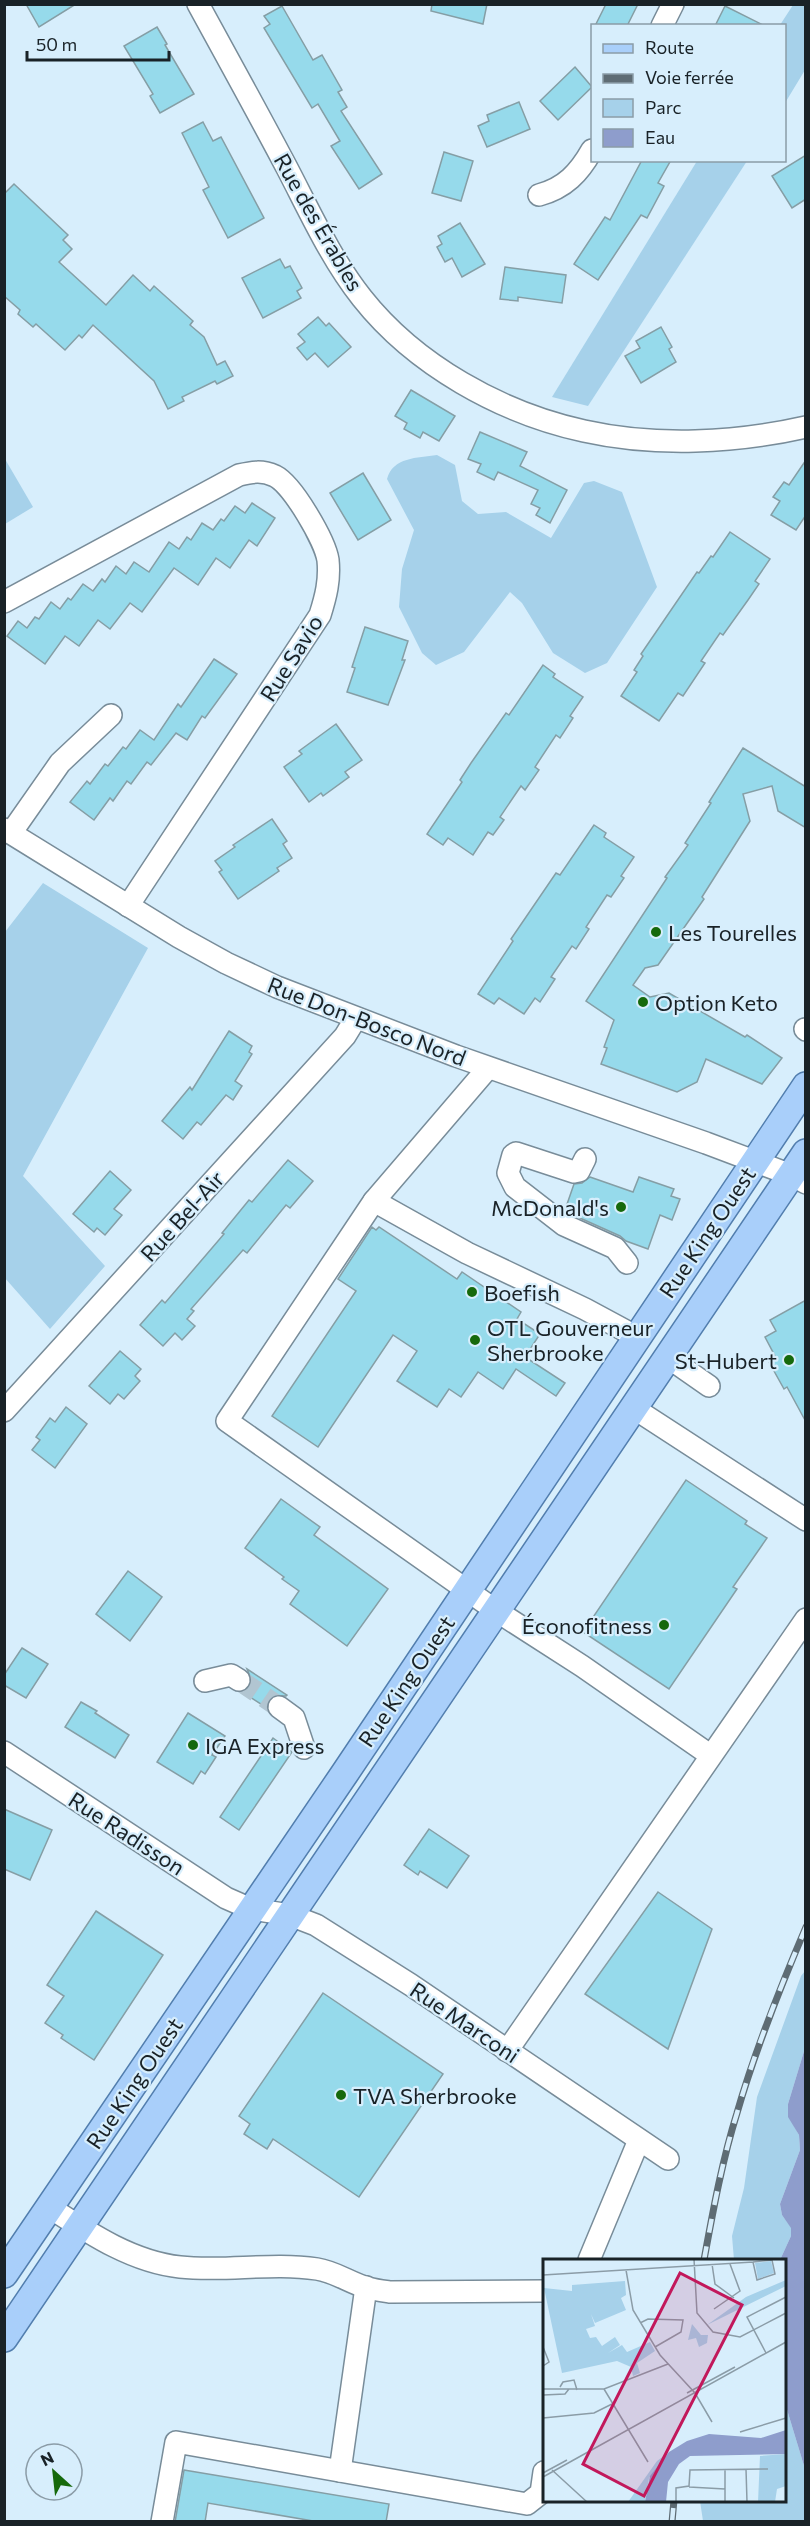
<svg xmlns="http://www.w3.org/2000/svg" width="810" height="2526" font-family="Commissioner,sans-serif">
<style>
.green{fill:#a6d1ea}
.water{fill:#8e9dcc}
.building{fill:#96daeb;stroke:#859ea5;stroke-width:1.5}
.lines{fill:none;stroke-linecap:round;stroke-linejoin:round}
.minor-tunnel{stroke:#b1c5d1;stroke-width:21;stroke-dasharray:21 10;stroke-linecap:butt}
.minor-casing{stroke:#788c99;stroke-width:24}
.major-casing{stroke:#527eae;stroke-width:30}
.minor{stroke:#fff;stroke-width:21}
.major{stroke:#a9cffa;stroke-width:27}
.rail-casing{stroke:#5e6c74;stroke-width:7}
.rail{stroke:#d7eefc;stroke-width:4.5;stroke-dasharray:14;stroke-linecap:butt}
.poi-dot{fill:#16690c;stroke:#d7eefc;stroke-width:2}
.labels{text-anchor:middle;dominant-baseline:central;stroke-width:4.5;stroke-linejoin:round;paint-order:stroke}
.street-label{font-size:22px;fill:#192227;stroke:#d7eefc}
.poi-label{font-size:22px;fill:#192227;stroke:#d7eefc;text-anchor:start}
.inset-road{fill:none;stroke:#8b9ca7;stroke-width:1.5}
.view{fill:#c2185b;fill-opacity:0.15;stroke:#c2185b;stroke-width:3}
.inset-edge{fill:none;stroke:#192227;stroke-width:3}
</style>
<rect width="100%" height="100%" fill="#d7eefc"/>
<g class="green">
<polygon points="793,5 805,5 805,70 785,103 784,26 780,25"/>
<polygon points="697,161 747,161 588,406 552,397"/>
<path d="M437,455L455,465L462,501L478,514L506,512L551,538L584,483L594,481L622,492L657,587L607,663L585,673L553,653L522,603L510,592L464,652L436,665L422,653L399,607L402,569L414,530L387,479C393,457 417,458 437,455Z"/>
<polygon points="5,459 33,507 5,524 4,524"/>
<polygon points="43,883 148,948 23,1176 105,1266 50,1329 4,1277 5,932"/>
<polygon points="805,1971 805,2048 788,2104 789,2117 799,2135 800,2150 780,2204 782,2215 791,2227 791,2236 780,2260 734,2260 732,2236 744,2188 757,2097 801,1976"/>
<polygon points="785,2403 805,2469 805,2521 703,2521 700,2501 784,2500"/>
</g>
<polygon class="water" points="805,2048 805,2469 785,2403 784,2260 780,2260 791,2236 791,2228 782,2215 780,2204 800,2150 799,2135 788,2117 788,2104"/>
<g class="building">
<polygon points="26,4 76,4 39,27"/>
<polygon points="432,4 487,4 483,24 431,11"/>
<polygon points="606,4 638,4 627,26 595,26"/>
<polygon points="282,6 313,60 322,55 342,90 338,92 347,107 341,111 382,174 359,189 331,146 340,141 318,104 312,108 264,28 270,24 264,16"/>
<polygon points="725,6 765,26 715,26"/>
<polygon points="157,27 167,44 165,45 194,94 160,113 150,96 153,94 124,46"/>
<polygon points="575,67 592,87 558,120 540,101"/>
<polygon points="519,102 530,129 487,147 478,126 489,121 487,115"/>
<polygon points="203,122 213,141 221,137 264,218 228,238 203,190 209,187 182,133"/>
<polygon points="444,152 473,161 461,201 432,193"/>
<polygon points="806,155 806,199 792,208 772,176"/>
<polygon points="642,160 671,160 658,183 664,186 647,218 641,215 598,280 574,264 605,217 610,220"/>
<polygon points="14,184 68,235 63,240 72,249 59,262 106,305 133,275 150,291 154,286 193,321 190,325 204,337 217,365 225,361 233,376 217,384 215,381 182,397 184,401 168,409 154,381 93,325 82,338 79,335 65,350 36,324 33,327 18,314 20,310 4,296 4,194"/>
<polygon points="460,223 485,264 462,277 452,258 445,262 437,247 442,244 438,236"/>
<polygon points="280,259 285,268 290,266 302,288 297,291 301,298 263,318 242,278"/>
<polygon points="505,267 566,275 562,303 518,297 518,301 500,299"/>
<polygon points="318,317 326,326 329,323 351,347 328,367 315,353 307,360 297,348 305,342 298,334"/>
<polygon points="661,327 672,347 669,349 676,362 641,383 625,356 640,348 636,341"/>
<polygon points="411,390 455,416 439,441 423,432 420,438 404,429 407,423 395,416"/>
<polygon points="480,432 527,452 520,466 567,490 550,523 536,515 540,508 531,504 538,490 498,472 494,480 477,472 481,464 468,459"/>
<polygon points="806,460 806,515 796,530 771,515 780,501 773,497 784,482 789,485"/>
<polygon points="363,473 391,520 358,540 330,493"/>
<polygon points="252,503 275,518 257,546 249,540 230,568 216,558 198,585 174,568 142,612 130,603 110,629 98,620 79,646 65,636 45,664 7,636 18,621 27,628 35,617 39,619 51,602 60,609 68,598 71,600 83,584 93,591 102,579 105,582 116,566 126,574 134,562 149,572 169,542 179,549 187,537 191,540 202,523 213,530 221,519 224,521 235,506 245,513"/>
<polygon points="730,532 770,559 755,581 759,584 748,600 723,635 720,633 701,661 705,663 683,696 678,693 659,721 621,696 637,672 634,670 643,656 641,654 697,572 699,573 711,556 713,557"/>
<polygon points="365,627 408,641 402,660 405,660 388,705 347,692 355,668 352,667"/>
<polygon points="214,659 237,674 205,718 202,716 187,740 176,733 151,765 147,762 131,784 127,781 113,801 110,798 94,820 70,802 87,781 90,784 105,764 108,766 123,747 126,749 140,730 154,740 178,704 181,707"/>
<polygon points="543,665 555,674 553,677 583,697 570,716 573,718 560,738 556,735 535,767 539,770 525,790 521,786 500,817 504,820 493,835 488,832 473,855 448,838 443,845 427,834 462,782 460,780 471,763 506,713 509,715"/>
<polygon points="336,724 362,760 345,772 349,777 323,796 321,793 309,802 284,767 302,754 299,751"/>
<polygon points="743,748 806,787 806,828 778,811 772,786 743,794 750,821 702,897 704,899 658,965 645,968 633,985 650,997 669,993 745,1037 747,1035 782,1058 762,1084 706,1059 697,1082 677,1092 601,1064 607,1048 604,1047 614,1020 586,1001 667,878 665,877 688,845 685,843 711,803 709,802"/>
<polygon points="272,819 287,841 283,844 292,858 277,868 279,871 238,899 219,872 222,870 215,861 235,847 233,845"/>
<polygon points="594,825 606,833 604,837 634,857 621,876 624,878 611,897 607,895 586,927 589,929 576,949 572,946 551,977 555,979 540,1002 535,998 524,1014 499,998 494,1004 478,994 513,941 511,939 556,873 560,875"/>
<polygon points="229,1031 252,1046 249,1052 252,1054 235,1081 242,1086 233,1100 226,1095 201,1125 197,1122 183,1139 162,1121 190,1087 192,1090"/>
<polygon points="288,1160 313,1181 290,1208 286,1205 247,1253 243,1250 191,1309 194,1311 187,1319 195,1326 182,1340 175,1333 163,1346 140,1325 162,1300 165,1303 224,1234 222,1233 249,1200 252,1202"/>
<polygon points="110,1171 131,1190 114,1209 122,1215 105,1235 97,1228 94,1232 73,1214"/>
<polygon points="590,1177 633,1192 639,1177 674,1189 671,1196 680,1199 672,1220 660,1215 648,1249 626,1241 620,1236 571,1214 565,1210 574,1184 582,1183"/>
<polygon points="372,1227 376,1230 379,1227 457,1279 462,1272 521,1312 517,1319 540,1334 525,1357 565,1383 556,1396 516,1369 503,1389 478,1372 461,1397 449,1389 437,1407 397,1381 417,1351 393,1335 318,1447 272,1416 356,1291 338,1279"/>
<polygon points="806,1300 806,1422 787,1387 784,1389 769,1362 776,1358 765,1337 776,1331 770,1320"/>
<polygon points="120,1351 141,1369 135,1376 140,1381 124,1399 118,1394 110,1404 89,1386"/>
<polygon points="66,1407 87,1424 55,1468 32,1450 40,1440 36,1437 50,1418 55,1422"/>
<polygon points="686,1480 747,1521 745,1524 767,1538 733,1587 737,1589 669,1689 583,1632"/>
<polygon points="281,1499 320,1527 314,1535 388,1589 347,1646 290,1604 299,1591 282,1579 284,1577 245,1548"/>
<polygon points="128,1571 162,1597 130,1641 96,1614"/>
<polygon points="22,1648 48,1664 26,1698 4,1685 4,1675"/>
<polygon points="247,1669 287,1695 286,1696 273,1696 268,1700 267,1708 242,1692 249,1687 252,1681"/>
<polygon points="81,1702 97,1711 95,1713 129,1735 115,1758 65,1727"/>
<polygon points="188,1713 225,1736 212,1755 216,1757 205,1774 201,1771 193,1784 157,1762"/>
<polygon points="273,1738 292,1752 239,1830 220,1817"/>
<polygon points="4,1809 52,1830 30,1880 4,1869"/>
<polygon points="429,1829 469,1856 447,1888 420,1871 418,1875 404,1865"/>
<polygon points="658,1892 712,1929 668,2049 585,1994"/>
<polygon points="96,1911 163,1955 94,2060 61,2038 63,2035 45,2023 64,1996 47,1985"/>
<polygon points="323,1993 443,2074 359,2197 273,2139 267,2149 244,2134 250,2124 239,2116"/>
<polygon points="184,2470 389,2504 386,2522 319,2522 208,2503 205,2522 175,2522"/>
</g>
<g class="lines">
<polyline class="minor-tunnel" points="239,1680 279,1707"/>
<defs>
<g id="minor">
<path d="M198,4C228,59 258,113 287,168C310,212 331,259 362,298C415,365 501,413 584,431C656,447 735,443 806,427"/>
<polyline points="662,26 673,4"/>
<path d="M539,195C565,188 579,173 592,150"/>
<path d="M4,602L239,475C252,472 262,470 275,476C293,485 325,541 328,560C330,580 326,596 320,615L128,906"/>
<polyline points="4,829 179,937 226,963 277,987 456,1056 706,1143 791,1175 806,1183"/>
<polyline points="11,833 60,763 111,715"/>
<polyline points="805,1029 806,1030"/>
<polyline points="488,1068 374,1201 227,1421 495,1610 582,1666 710,1755"/>
<polyline points="585,1159 579,1171 574,1172 516,1153 513,1155 508,1173 515,1187 564,1225 615,1248 627,1263"/>
<polyline points="374,1201 467,1253 585,1309 637,1337"/>
<polyline points="666,1356 709,1386"/>
<polyline points="632,1407 806,1520"/>
<polyline points="4,1411 345,1036 356,1018"/>
<polyline points="205,1681 231,1675 239,1680"/>
<polyline points="279,1707 294,1718 304,1748"/>
<polyline points="4,1752 226,1898 251,1909 290,1915 316,1925 411,1985 668,2159"/>
<polyline points="507,2051 806,1619"/>
<path d="M49,2207C89,2233 132,2262 180,2267C225,2272 272,2262 317,2269C336,2272 350,2283 368,2288C375,2290 383,2291 390,2292L544,2291"/>
<polyline points="589,2260 639,2140"/>
<polyline points="340,2471 366,2287"/>
<polyline points="162,2522 176,2442 527,2504 541,2493 544,2472"/>
</g>
<g id="major">
<polyline points="4,2274 345,1773 806,1086"/>
<polyline points="4,2338 806,1153"/>
</g>
</defs>
<use href="#minor" class="minor-casing"/>
<use href="#major" class="major-casing"/>
<use href="#minor" class="minor"/>
<use href="#major" class="major"/>
<defs>
<g id="rail">
<path d="M704,2260C713,2211 722,2161 737,2113C755,2050 780,1988 806,1927"/>
<polyline points="672,2522 674,2500"/>
</g>
</defs>
<use href="#rail" class="rail-casing"/>
<use href="#rail" class="rail"/>
</g>
<g class="poi-dot">
<circle cx="656" cy="932" r="6"/>
<circle cx="643" cy="1002" r="6"/>
<circle cx="621" cy="1207" r="6"/>
<circle cx="472" cy="1292" r="6"/>
<circle cx="475" cy="1340" r="6"/>
<circle cx="789" cy="1360" r="6"/>
<circle cx="664" cy="1625" r="6"/>
<circle cx="193" cy="1745" r="6"/>
<circle cx="341" cy="2095" r="6"/>
</g>
<g class="labels">
<g class="street-label">
<text transform="translate(319 222) rotate(60)">Rue des Érables</text>
<text transform="translate(291 658) rotate(-58)">Rue Savio</text>
<text transform="translate(367 1021) rotate(21)">Rue Don-Bosco Nord</text>
<text transform="translate(182 1216) rotate(-48)">Rue Bel-Air</text>
<text transform="translate(707 1232) rotate(-56)">Rue King Ouest</text>
<text transform="translate(406 1681) rotate(-56)">Rue King Ouest</text>
<text transform="translate(127 1833) rotate(33)">Rue Radisson</text>
<text transform="translate(465 2022) rotate(34)">Rue Marconi</text>
<text transform="translate(134 2083) rotate(-56)">Rue King Ouest</text>
</g>
<g class="poi-label">
<text x="668" y="932">Les Tourelles</text>
<text x="655" y="1002">Option Keto</text>
<text x="609" y="1207" text-anchor="end">McDonald's</text>
<text x="484" y="1292">Boefish</text>
<text x="487" y="1327">OTL Gouverneur<tspan x="487" dy="25">Sherbrooke</tspan></text>
<text x="777" y="1360" text-anchor="end">St-Hubert</text>
<text x="652" y="1625" text-anchor="end">Éconofitness</text>
<text x="205" y="1745">IGA Express</text>
<text x="353" y="2095">TVA Sherbrooke</text>
</g>
</g>
<g transform="translate(543 2259)">
<rect width="243" height="243" fill="#d7eefc"/>
<path d="M228,2L231,14L215,20L212,4ZM243,21V27L164,66L203,38ZM82,22L83,36L78,39L83,51L52,64L48,55L52,67L43,70L47,79L53,78L59,87L72,78L77,86L65,94L79,86L84,93L107,83L112,92L94,104L97,114L90,117L88,108L74,102L19,114L1,29L29,32V26ZM149,65L158,76H165L164,84L156,88L153,79L145,81ZM126,193L106,219L102,243H85L114,202ZM243,195V227L234,230L232,243H215L217,197Z" fill="#a6d1ea"/>
<path d="M243,171V195L147,197L136,205L125,223L123,243H102L107,217L126,193L144,182L166,175L218,179Z" fill="#8e9dcc"/>
<path class="inset-road" d="M151,0L154,54L170,73L197,78L243,54M169,5L172,25L191,39M83,11L90,51L117,96L152,134L169,163M0,16L210,3L214,21L232,15L229,1L210,3M171,50L197,32L187,5M97,64L105,60L140,61L138,73L112,88M0,88L6,103L0,107M223,94L204,58L243,38M17,128L20,123L31,121L34,131M0,130H61L125,105M61,130L105,203M144,134L192,108M0,136L22,135L26,130M0,159L51,154L69,145M197,173L243,159M182,210V243M203,210L204,243M9,211L44,243M0,214L24,201M0,218L243,83M146,228L182,230M133,243V229L146,227L147,211L225,210"/>
<path class="view" d="M137,14L199,46L101,237L40,205Z"/>
<rect width="243" height="243" class="inset-edge"/>
</g>
<rect width="810" height="2526" fill="none" stroke="#192227" stroke-width="12"/>
<rect x="591" y="24" width="195" height="138" fill="#d7eefc" stroke="#8b9ca7" stroke-width="1.5"/>
<rect x="603" y="44" width="30" height="9" fill="#a9cffa" stroke="#8b9ca7" stroke-width="1.5"/>
<text x="645" y="54" font-size="18" fill="#192227">Route</text>
<rect x="603" y="74" width="30" height="9" fill="#5e6c74" stroke="#8b9ca7" stroke-width="1.5"/>
<text x="645" y="84" font-size="18" fill="#192227">Voie ferrée</text>
<rect x="603" y="99" width="30" height="18" fill="#a6d1ea" stroke="#8b9ca7" stroke-width="1.5"/>
<text x="645" y="114" font-size="18" fill="#192227">Parc</text>
<rect x="603" y="129" width="30" height="18" fill="#8e9dcc" stroke="#8b9ca7" stroke-width="1.5"/>
<text x="645" y="144" font-size="18" fill="#192227">Eau</text>
<g transform="translate(54 2472) rotate(333)"><circle r="28" fill="#d7eefc" stroke="#8b9ca7" stroke-width="1.5"/>
<path d="M0-4.5L10 22L0 15L-10 22Z" fill="#16690c"/>
<text y="-9" font-size="16" font-weight="bold" text-anchor="middle" fill="#192227">N</text>
</g>
<path d="M27 51v9h142v-9" fill="none" stroke="#192227" stroke-width="3"/>
<text x="36" y="51" font-size="18" fill="#192227" stroke="#d7eefc" stroke-width="4.5" paint-order="stroke">50 m</text>
</svg>
